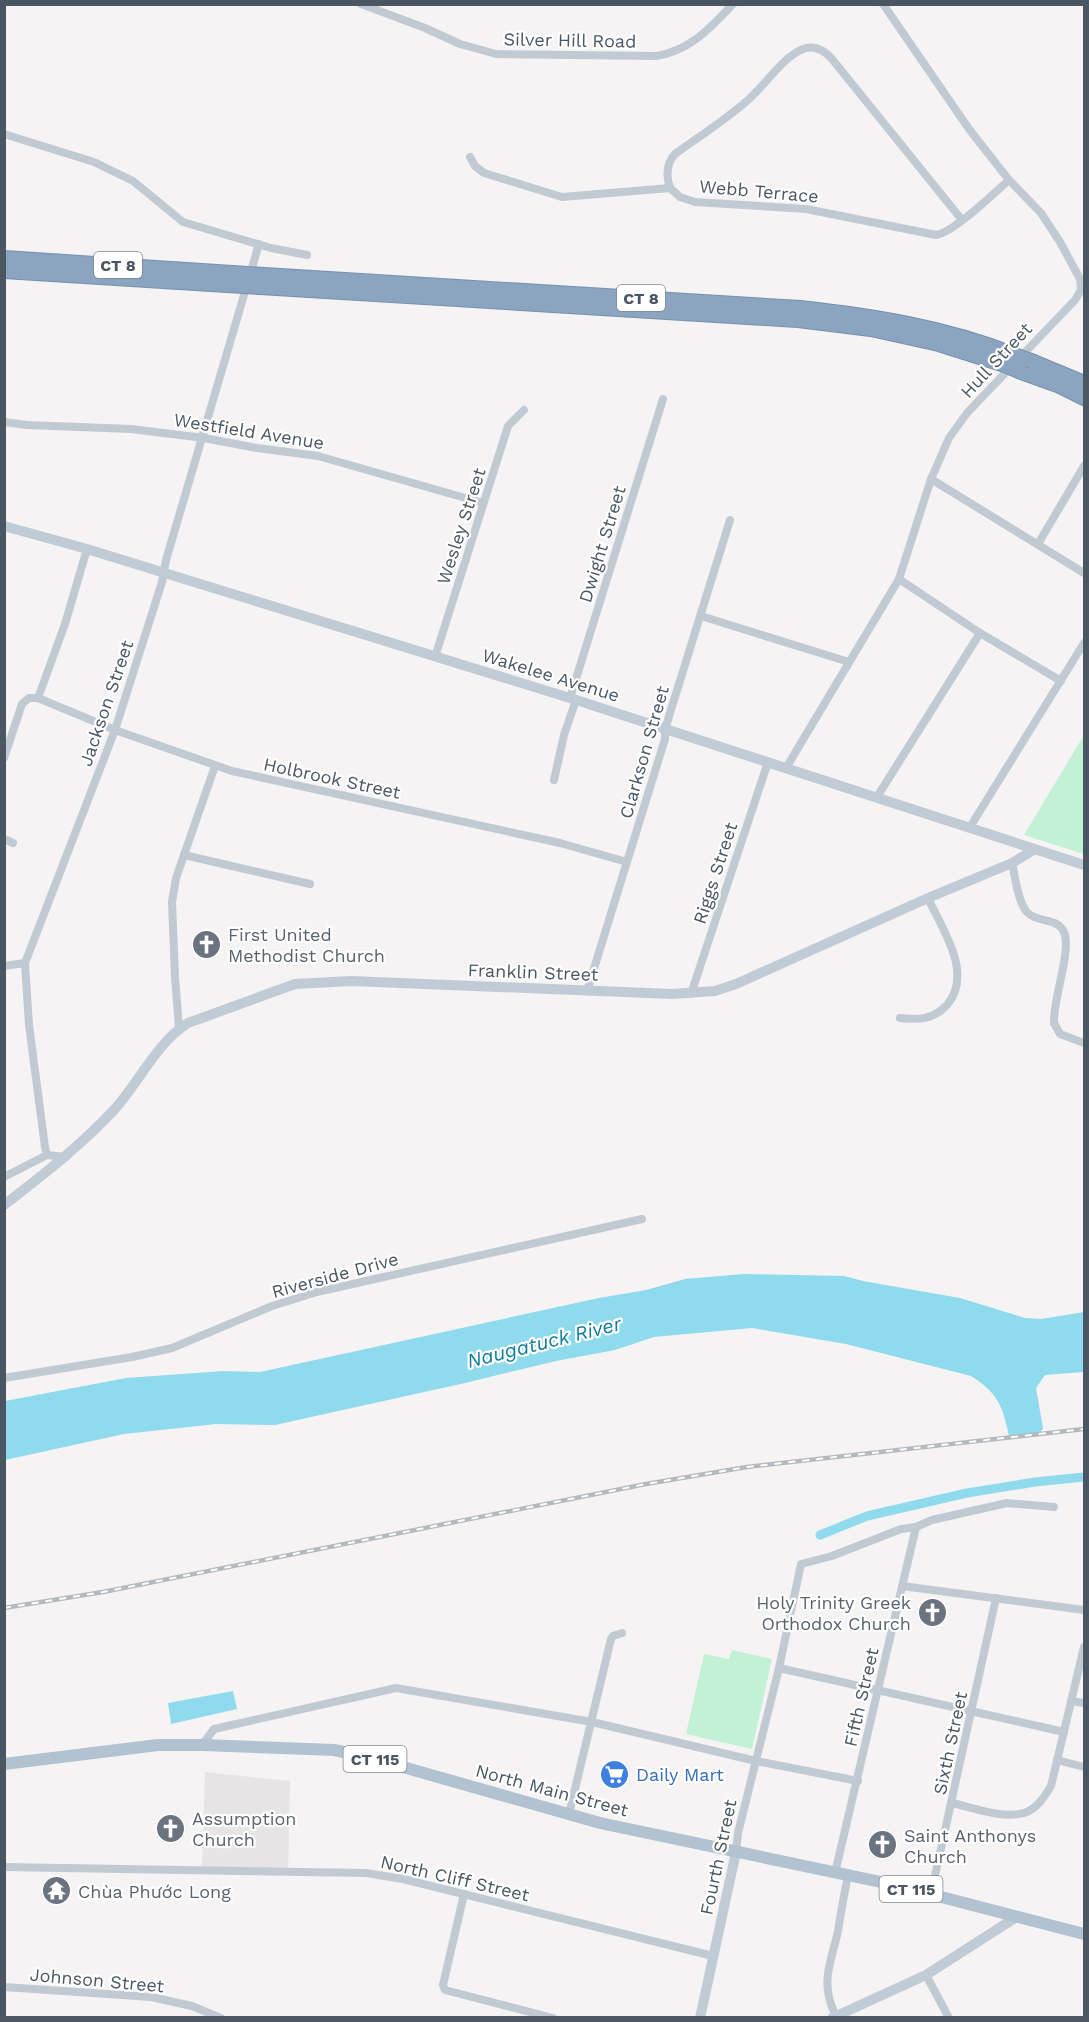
<svg xmlns="http://www.w3.org/2000/svg" width="1089" height="2022" font-family="'Work Sans',sans-serif">
<style>
.education{fill:#e6e4e5}
.green{fill:#c3f1d5}
.water{fill:#90daee}
.lines{fill:none;stroke-linecap:round;stroke-linejoin:round}
.canal{stroke:#90daee;stroke-width:9}
.highway-casing{stroke:#7690ad;stroke-width:16}
.street{stroke:#c1cad2;stroke-width:8}
.secondary{stroke:#c1cbd6;stroke-width:10}
.primary{stroke:#b3c2d1;stroke-width:12}
.highway{stroke:#8ba5c1;stroke-width:14}
.rail-casing{stroke:#b5b8bd;stroke-width:4.5}
.rail{stroke:#fff;stroke-width:2;stroke-dasharray:7;stroke-linecap:butt}
.highway-bridge-casing{stroke:#7690ad;stroke-width:16;stroke-linecap:butt}
.highway-bridge{stroke:#8ba5c1;stroke-width:14}
.labels{text-anchor:middle;dominant-baseline:central;stroke-width:4.5;stroke-linejoin:round;paint-order:stroke}
.shield{fill:#fff;stroke:#808990;stroke-width:1.5}
.shield-label{font-size:16px;font-weight:bold;fill:#4a5661}
.street-label{font-size:18px;fill:#4a5661;stroke:#fff}
.worship-label{font-size:18px;fill:#5b616d;stroke:#fff;text-anchor:start}
.shop-label{font-size:18px;fill:#366cbe;stroke:#fff;text-anchor:start}
.water-label{font-size:20px;font-style:italic;fill:#0c7c9b;stroke:#fff}
</style>
<rect width="100%" height="100%" fill="#f5f3f3"/>
<polygon class="education" points="205,1772 290,1781 288,1872 202,1870"/>
<g class="green">
<polygon points="1084,735 1084,854 1024,835"/>
<polygon points="732,1650 772,1659 752,1749 686,1734 704,1654 729,1659"/>
</g>
<g class="water">
<path d="M744,1274L844,1276L863,1281L960,1298L1025,1318L1041,1319L1084,1312V1372L1045,1375L1036,1388L1043,1428L1040,1433L1009,1436C1003,1406 997,1392 971,1376L846,1344L752,1328L654,1337L615,1350L556,1361L465,1383L275,1425L216,1424L124,1434L5,1460V1401L126,1378L224,1371L260,1372L599,1298L646,1290L685,1279Z"/>
<polygon points="233,1691 237,1709 171,1724 168,1703"/>
</g>
<g class="lines">
<polyline class="canal" points="820,1535 867,1516 967,1493 1035,1482 1084,1477"/>
<defs>
<g id="highway">
<polyline points="4,258 232,273"/>
<polyline points="4,271 227,285"/>
<path d="M264,275L800,308C872,316 944,327 1012,354"/>
<polyline points="260,287 798,320 871,329 939,344 1002,364"/>
<polyline points="1031,361 1084,383"/>
<polyline points="1021,372 1060,386 1084,398"/>
</g>
</defs>
<use href="#highway" class="highway-casing"/>
<g class="street">
<path d="M361,4L425,28L460,44L496,54L656,56C690,51 710,28 733,4"/>
<polyline points="4,134 94,162 133,181 183,222 271,248 307,255"/>
<polyline points="470,157 475,166 484,173 562,197 670,188"/>
<path d="M962,220L832,59C824,50 814,45 803,49C784,56 765,85 749,99C727,119 700,136 675,154C666,164 666,176 670,188L680,197L695,202L806,209L936,235C953,233 994,193 1009,180"/>
<polyline points="4,422 27,425 131,429 204,438 257,448 318,456 483,503"/>
<polyline points="931,479 1084,573"/>
<polyline points="1038,544 1084,466"/>
<polyline points="899,579 980,633 1061,681"/>
<polyline points="701,616 849,662"/>
<polyline points="435,657 508,426 524,410"/>
<polyline points="38,698 65,624 87,549"/>
<polyline points="570,698 663,399"/>
<polyline points="4,758 22,704 29,698 38,698 115,730 232,771 560,843 627,862"/>
<polyline points="786,768 899,579 931,479 949,438 967,413 1075,300 1081,290 1080,279 1060,242 1041,213 1009,180 969,129 883,4"/>
<polyline points="554,780 564,735 576,700"/>
<polyline points="877,797 980,633"/>
<polyline points="970,827 1084,643"/>
<polyline points="4,839 13,843"/>
<polyline points="184,855 310,884"/>
<path d="M1012,863C1015,875 1018,903 1027,912C1037,924 1060,916 1065,935C1070,956 1053,999 1054,1023L1060,1034L1084,1043"/>
<polyline points="4,966 25,963"/>
<polyline points="587,991 665,739 665,729 730,520"/>
<polyline points="691,994 768,762"/>
<path d="M900,1018C918,1020 933,1020 947,1005C974,973 942,929 928,898"/>
<polyline points="179,1028 175,977 172,902 176,878 215,766"/>
<polyline points="66,1157 47,1155 45,1147 29,1025 25,963 115,730 162,582 166,560 259,244"/>
<polyline points="4,1177 47,1155"/>
<polyline points="4,1378 132,1357 172,1348 272,1306 317,1292 642,1219"/>
<polyline points="902,1586 1084,1610"/>
<polyline points="779,1668 1064,1732"/>
<polyline points="1071,1701 1084,1703"/>
<polyline points="202,1745 214,1729 396,1688 592,1722 756,1761 858,1781"/>
<polyline points="1057,1760 1084,1767"/>
<path d="M952,1803C973,1808 1003,1819 1024,1813C1037,1809 1045,1796 1051,1786L1084,1647"/>
<polyline points="569,1814 611,1639 613,1636 622,1633"/>
<polyline points="736,1852 738,1833 779,1668 801,1564 832,1556 901,1529 916,1527 932,1520 1007,1503 1054,1507"/>
<polyline points="4,1867 366,1873 403,1879 713,1956"/>
<polyline points="835,1873 916,1527"/>
<polyline points="464,1894 443,1985 445,1990 553,2018"/>
<polyline points="931,1894 996,1598"/>
<polyline points="926,1975 949,2018"/>
<polyline points="4,1987 151,1997 192,2006 221,2018"/>
<path d="M836,2016C819,1983 831,1963 838,1931C841,1912 844,1894 848,1876"/>
</g>
<g class="secondary">
<polyline points="4,526 87,549 570,698 1084,865"/>
<path d="M4,1205C43,1175 80,1146 113,1111C138,1084 157,1042 188,1023L295,984L351,981L672,994L715,991L736,984L928,898L1012,863L1035,849"/>
<polyline points="700,2018 736,1852"/>
<polyline points="832,2018 926,1975 1018,1916"/>
</g>
<polyline class="primary" points="4,1764 158,1745 202,1745 334,1750 364,1756 600,1823 895,1885 1084,1934"/>
<use href="#highway" class="highway"/>
<defs>
<polyline id="rail" points="4,1608 103,1592 646,1484 747,1467 1084,1429"/>
</defs>
<use href="#rail" class="rail-casing"/>
<use href="#rail" class="rail"/>
<defs>
<g id="highway-bridge">
<polyline points="232,273 264,275"/>
<polyline points="227,285 260,287"/>
<polyline points="1012,354 1031,361"/>
<polyline points="1002,364 1021,372"/>
</g>
</defs>
<use href="#highway-bridge" class="highway-bridge-casing"/>
<use href="#highway-bridge" class="highway-bridge"/>
</g>
<defs>
<symbol id="church-disc" viewBox="-11 -11 22 22"><circle r="9.5" fill="#6b7280" stroke="#fff"/><path d="M-1.2-6h2.4v3.5h3.3v2.4h-3.3V6h-2.4V-.1h-3.3v-2.4h3.3Z" fill="#fff"/></symbol>
<symbol id="supermarket-disc" viewBox="-11 -11 22 22"><circle r="9.5" fill="#3f7fe0" stroke="#fff"/><path d="M-6-5.5h2.5l.6 2H6L4.5 2H-2.5L-4.4-4H-6ZM-1.5 3.2a1.3 1.3 0 1 0 .1 0ZM3 3.2a1.3 1.3 0 1 0 .1 0Z" fill="#fff"/></symbol>
<symbol id="temple-disc" viewBox="-11 -11 22 22"><circle r="9.5" fill="#6b7280" stroke="#fff"/><path d="M0-6L5-2H3V0L6.5 2.5H4V6H1.5V3h-3V6H-4V2.5H-6.5L-3 0V-2H-5Z" fill="#fff"/></symbol>
</defs>
<g fill-rule="evenodd">
<use href="#church-disc" x="190" y="928" width="33" height="33"/>
<use href="#church-disc" x="916" y="1596" width="33" height="33"/>
<use href="#supermarket-disc" x="598" y="1758" width="33" height="33"/>
<use href="#church-disc" x="154" y="1812" width="33" height="33"/>
<use href="#church-disc" x="866" y="1828" width="33" height="33"/>
<use href="#temple-disc" x="40" y="1874" width="33" height="33"/>
</g>
<g class="labels">
<g class="shield">
<rect x="94" y="252" width="48" height="26" rx="4.5"/>
<rect x="617" y="285" width="48" height="26" rx="4.5"/>
<rect x="343.5" y="1746" width="63" height="26" rx="4.5"/>
<rect x="879.5" y="1876" width="63" height="26" rx="4.5"/>
</g>
<g class="shield-label">
<text x="118" y="265">CT 8</text>
<text x="641" y="298">CT 8</text>
<text x="375" y="1759">CT 115</text>
<text x="911" y="1889">CT 115</text>
</g>
<g class="street-label">
<text transform="translate(570 40) rotate(1)">Silver Hill Road</text>
<text transform="translate(759 191) rotate(5)">Webb Terrace</text>
<text transform="translate(996 360) rotate(-47)">Hull Street</text>
<text transform="translate(249 431) rotate(9)">Westfield Avenue</text>
<text transform="translate(461 526) rotate(-72)">Wesley Street</text>
<text transform="translate(602 544) rotate(-73)">Dwight Street</text>
<text transform="translate(551 675) rotate(17)">Wakelee Avenue</text>
<text transform="translate(106 703) rotate(-71)">Jackson Street</text>
<text transform="translate(644 752) rotate(-74)">Clarkson Street</text>
<text transform="translate(332 778) rotate(12)">Holbrook Street</text>
<text transform="translate(715 873) rotate(-72)">Riggs Street</text>
<text transform="translate(533 972) rotate(2)">Franklin Street</text>
<text transform="translate(335 1275) rotate(-15)">Riverside Drive</text>
<text transform="translate(861 1697) rotate(-77)">Fifth Street</text>
<text transform="translate(950 1743) rotate(-78)">Sixth Street</text>
<text transform="translate(552 1790) rotate(15)">North Main Street</text>
<text transform="translate(718 1857) rotate(-78)">Fourth Street</text>
<text transform="translate(455 1878) rotate(13)">North Cliff Street</text>
<text transform="translate(97 1980) rotate(5)">Johnson Street</text>
</g>
<g class="worship-label">
<text x="228" y="934">First United<tspan x="228" dy="21">Methodist Church</tspan></text>
<text x="911" y="1602" text-anchor="end">Holy Trinity Greek<tspan x="911" dy="21">Orthodox Church</tspan></text>
<text x="192" y="1818">Assumption<tspan x="192" dy="21">Church</tspan></text>
<text x="904" y="1835">Saint Anthonys<tspan x="904" dy="21">Church</tspan></text>
<text x="78" y="1891">Chùa Phước Long</text>
</g>
<g class="shop-label">
<text x="636" y="1774">Daily Mart</text>
</g>
<g class="water-label">
<text transform="translate(544 1342) rotate(-14)">Naugatuck River</text>
</g>
</g>
<rect width="1089" height="2022" fill="none" stroke="#4a5661" stroke-width="12"/>
</svg>
